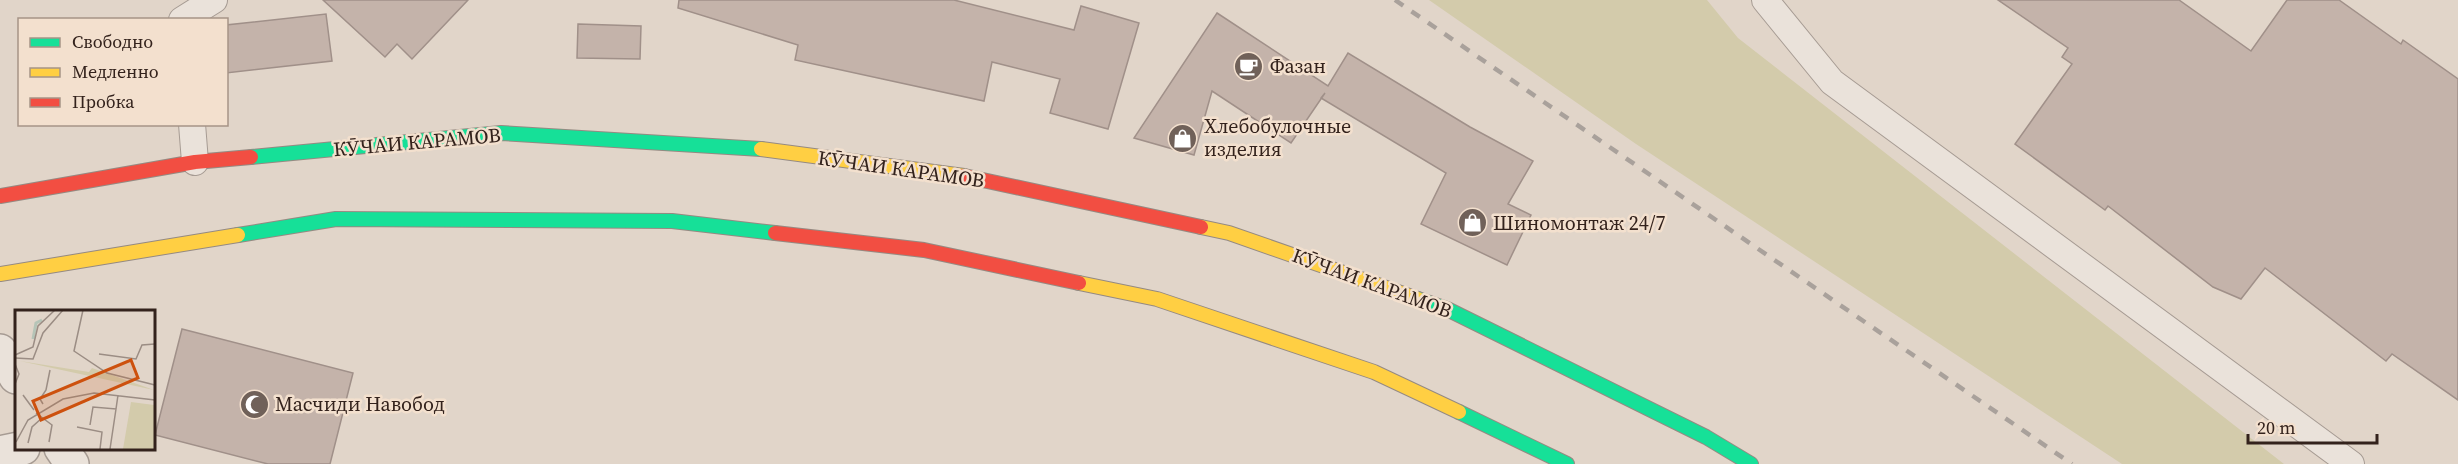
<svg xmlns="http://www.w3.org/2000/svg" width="2458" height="464" font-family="'Source Serif 4',serif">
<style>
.green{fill:#d3cbab}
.building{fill:#c4b3aa;stroke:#a09089;stroke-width:1.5}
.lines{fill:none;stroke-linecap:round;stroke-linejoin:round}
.lane-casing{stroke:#a69b93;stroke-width:28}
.street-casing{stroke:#a69b93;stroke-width:36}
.fast-casing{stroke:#958a82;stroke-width:16}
.slow-casing{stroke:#958a82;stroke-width:16}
.jam-casing{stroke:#958a82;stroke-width:16}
.lane{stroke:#eae2da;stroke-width:26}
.street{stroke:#eae2da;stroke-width:33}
.fast{stroke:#16e098;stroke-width:14}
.slow{stroke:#ffcf43;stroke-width:14}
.jam{stroke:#f24e42;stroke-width:14}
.rail{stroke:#a9a19b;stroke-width:4.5;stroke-dasharray:10 10;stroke-linecap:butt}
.labels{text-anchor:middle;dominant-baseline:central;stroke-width:5;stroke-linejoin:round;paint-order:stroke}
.poi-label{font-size:20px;fill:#33221c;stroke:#f3e0ce;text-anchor:start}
.street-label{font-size:20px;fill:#33221c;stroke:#f3e0ce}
.inset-river{fill:none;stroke:#b5c4b7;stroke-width:3}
.inset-road{fill:none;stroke:#9b8d84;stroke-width:1.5}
.view{fill:#cd510e;fill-opacity:0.15;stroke:#cd510e;stroke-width:3}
.inset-edge{fill:none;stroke:#33221c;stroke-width:3}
</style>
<rect width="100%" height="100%" fill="#e1d5c9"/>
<polygon class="green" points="1429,0 1707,0 1738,38 2284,464 2122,464 1636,144"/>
<g class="building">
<polygon points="323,0 468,0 412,59 397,44 385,57"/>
<polygon points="679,0 954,0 1074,30 1081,6 1139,23 1108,129 1050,113 1060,79 992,62 984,101 795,60 798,45 678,8"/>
<polygon points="1998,0 2179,0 2251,51 2287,0 2339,0 2401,44 2403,40 2458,79 2458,400 2392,354 2386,361 2265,268 2241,299 2213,287 2108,206 2105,210 2015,144 2072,64 2062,57 2068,48"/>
<polygon points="1217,13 1328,86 1348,53 1470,127 1533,161 1508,204 1531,215 1507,265 1421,224 1446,173 1321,98 1325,93 1291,143 1212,91 1194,155 1134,138"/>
<polygon points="326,14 332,61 226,73 226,25"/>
<polygon points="578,24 641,26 640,59 577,58"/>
<polygon points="182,329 353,373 330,464 268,464 155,435"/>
</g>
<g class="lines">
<defs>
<g id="lane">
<polyline points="1765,0 1832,82 2351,464"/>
<polyline points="182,20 214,0"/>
<polyline points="192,124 195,162"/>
</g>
<g id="street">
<polyline points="0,351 16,377"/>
<polyline points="61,448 72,464"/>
<polyline points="0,453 23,448"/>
</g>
<g id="fast">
<polyline points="251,157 501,133 761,149"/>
<polyline points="238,235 336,219 672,221 775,233"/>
<polyline points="1418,299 1447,309 1706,437 1751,464"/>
<polyline points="1459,412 1567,464"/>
</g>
<g id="slow">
<polyline points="761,149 964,176"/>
<polyline points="1201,227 1229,233 1418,299"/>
<polyline points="0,274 238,235"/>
<polyline points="1079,283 1157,299 1374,372 1459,412"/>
</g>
<g id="jam">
<polyline points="964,176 1201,227"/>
<polyline points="0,196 195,162 251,157"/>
<polyline points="775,233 924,250 1079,283"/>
</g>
</defs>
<use href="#lane" class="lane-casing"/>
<use href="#street" class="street-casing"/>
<use href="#fast" class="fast-casing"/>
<use href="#slow" class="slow-casing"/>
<use href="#jam" class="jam-casing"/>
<use href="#lane" class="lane"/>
<use href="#street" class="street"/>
<use href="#fast" class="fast"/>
<use href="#slow" class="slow"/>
<use href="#jam" class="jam"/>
<polyline class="rail" points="1395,0 2072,464"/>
</g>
<defs>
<symbol id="cafe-disc" viewBox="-11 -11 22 22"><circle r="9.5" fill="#706159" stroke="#f3e0ce"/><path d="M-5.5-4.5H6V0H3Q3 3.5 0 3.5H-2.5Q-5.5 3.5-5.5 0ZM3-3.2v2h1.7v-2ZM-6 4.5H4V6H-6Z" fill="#fff"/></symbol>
<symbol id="shop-disc" viewBox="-11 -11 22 22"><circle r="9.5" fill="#706159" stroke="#f3e0ce"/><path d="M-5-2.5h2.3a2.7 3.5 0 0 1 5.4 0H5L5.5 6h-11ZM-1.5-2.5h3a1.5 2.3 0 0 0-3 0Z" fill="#fff"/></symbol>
<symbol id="mosque-disc" viewBox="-11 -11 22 22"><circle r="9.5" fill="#706159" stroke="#f3e0ce"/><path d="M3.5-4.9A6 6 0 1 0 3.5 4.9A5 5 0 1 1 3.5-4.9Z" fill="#fff"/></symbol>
</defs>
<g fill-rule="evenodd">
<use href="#cafe-disc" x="1232" y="50" width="33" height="33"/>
<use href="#shop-disc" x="1166" y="122" width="33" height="33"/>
<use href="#shop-disc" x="1456" y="206" width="33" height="33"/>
<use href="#mosque-disc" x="238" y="388" width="33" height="33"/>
</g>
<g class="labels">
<g class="poi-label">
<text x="1270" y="66">Фазан</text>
<text x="1204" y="126">Хлебобулочные<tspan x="1204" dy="23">изделия</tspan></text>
<text x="1493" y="223">Шиномонтаж 24/7</text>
<text x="275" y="404">Масчиди Навобод</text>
</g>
<g class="street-label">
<text transform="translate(417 142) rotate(-5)">КӮЧАИ КАРАМОВ</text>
<text transform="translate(901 169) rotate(8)">КӮЧАИ КАРАМОВ</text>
<text transform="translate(1372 283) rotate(20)">КӮЧАИ КАРАМОВ</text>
</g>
</g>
<g transform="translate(15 310)">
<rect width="140" height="140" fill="#e1d5c9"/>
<path d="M5,51L74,62L77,58L139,80ZM116,92L139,95V139H108Z" fill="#d3cbab"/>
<path class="inset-river" d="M18,29L21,13L27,10"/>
<path class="inset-road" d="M68,0L59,41L92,63L140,75M84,44L121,49L127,35L140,34M0,45L18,37L23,16L40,0M0,48L18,49L28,23L48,0M0,54L4,64L0,74M8,85L19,100M28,94L25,89L31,80L35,60M21,103L37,115L34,132M75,115L78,97L101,99L103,85M62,117L87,122L85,139M1,132L13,110L48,89L79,83L140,90M13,133L17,117L27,108M95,139L101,99"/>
<path class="view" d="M116,50L123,68L26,110L18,91Z"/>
<rect width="140" height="140" class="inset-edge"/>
</g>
<rect x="18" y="18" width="210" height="108" fill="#f3e0ce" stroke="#a69487" stroke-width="1.5"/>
<rect x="30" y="38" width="30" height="9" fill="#16e098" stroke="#a69487" stroke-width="1.5"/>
<text x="72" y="48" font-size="18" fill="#33221c">Свободно</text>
<rect x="30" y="68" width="30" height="9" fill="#ffcf43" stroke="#a69487" stroke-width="1.5"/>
<text x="72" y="78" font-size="18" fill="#33221c">Медленно</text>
<rect x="30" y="98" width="30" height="9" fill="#f24e42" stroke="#a69487" stroke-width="1.5"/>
<text x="72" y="108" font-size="18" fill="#33221c">Пробка</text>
<path d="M2248 434v9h129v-9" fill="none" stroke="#33221c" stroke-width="3"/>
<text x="2257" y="434" font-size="18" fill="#33221c" stroke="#f3e0ce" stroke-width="4.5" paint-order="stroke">20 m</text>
</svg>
